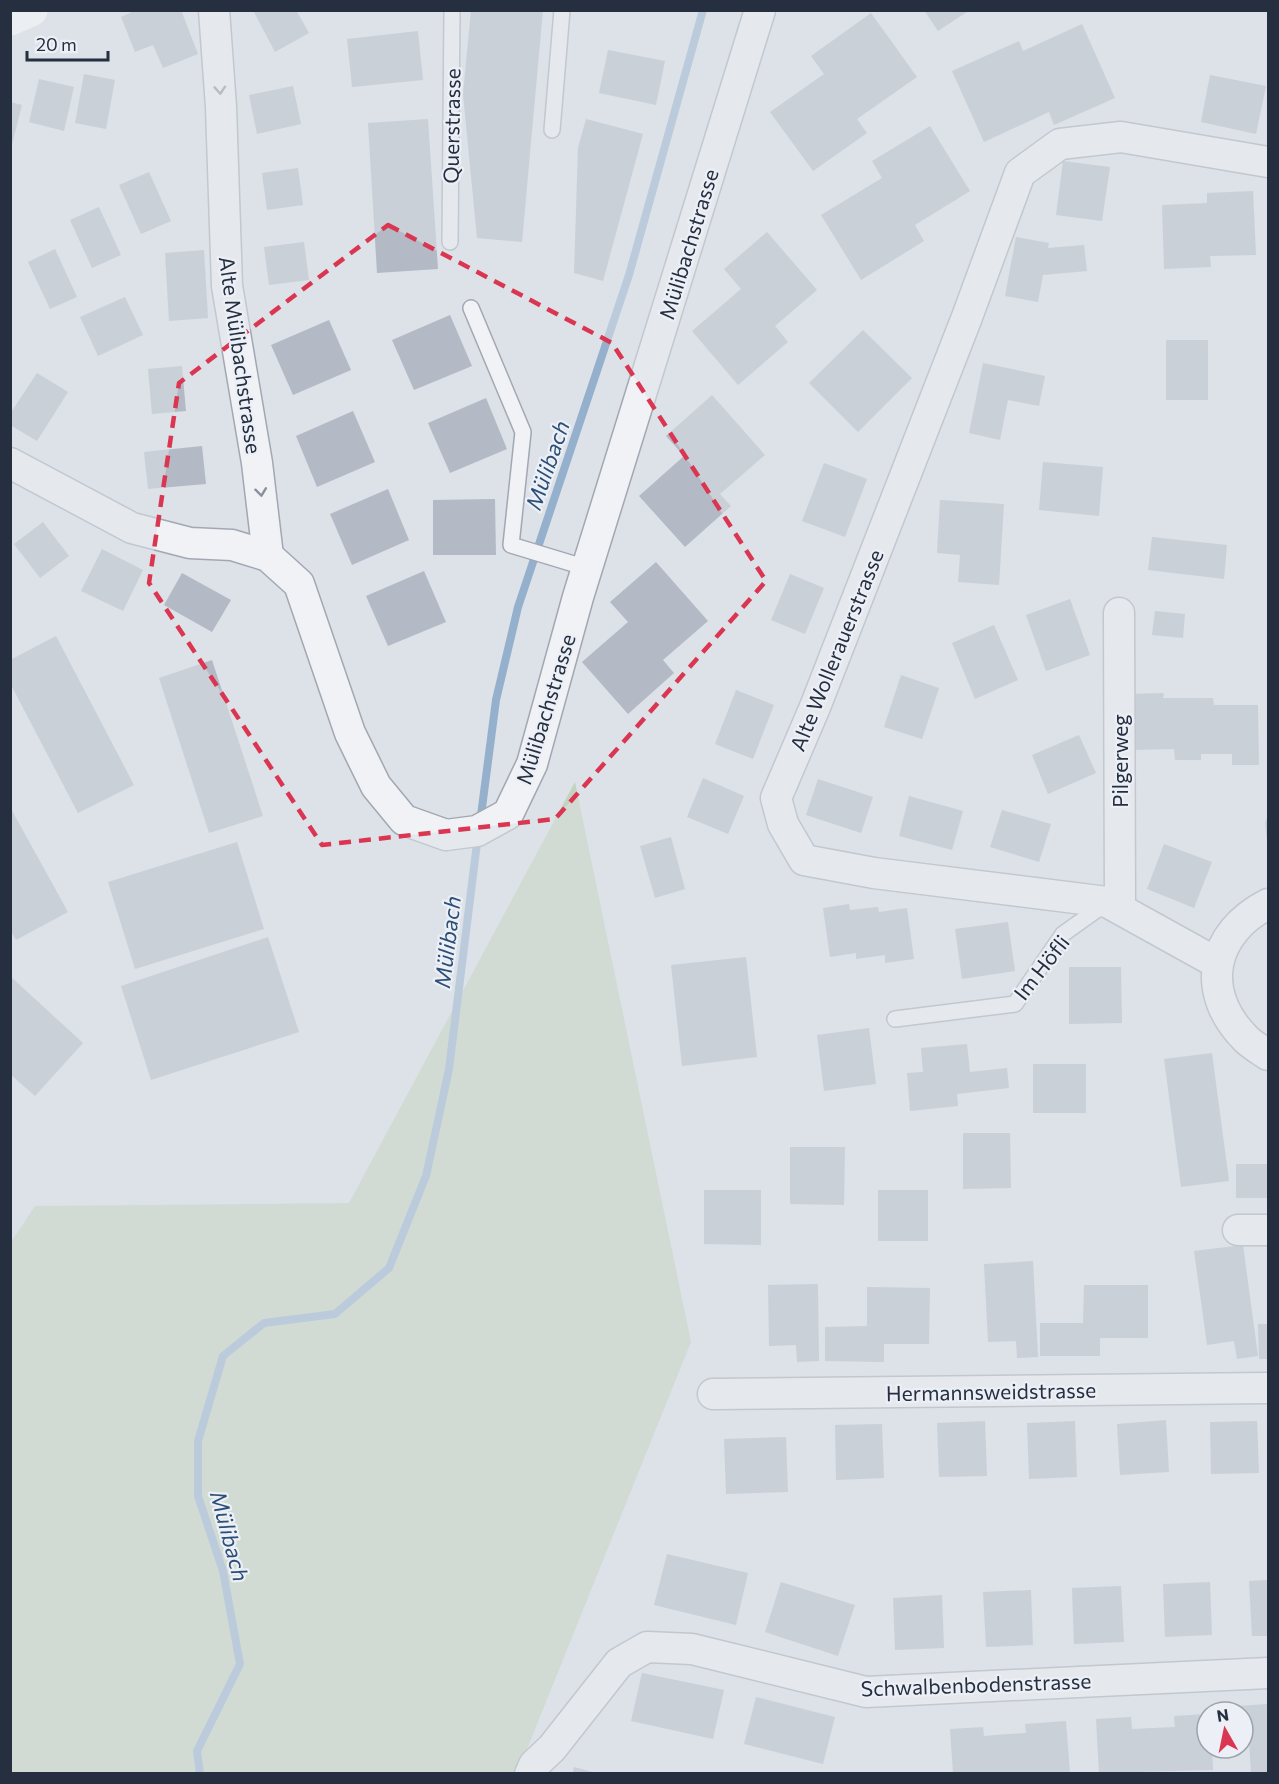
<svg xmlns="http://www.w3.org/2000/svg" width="1279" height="1784" font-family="Commissioner,sans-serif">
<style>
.green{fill:#c3d3bd}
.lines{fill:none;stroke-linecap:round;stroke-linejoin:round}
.stream{stroke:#94b0cc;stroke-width:8}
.building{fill:#b3bac5}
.service-casing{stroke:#a2a8b2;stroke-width:18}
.minor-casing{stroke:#a2a8b2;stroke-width:33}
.service{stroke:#f0f2f6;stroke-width:15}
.minor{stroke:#f0f2f6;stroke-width:30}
.secondary{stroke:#fff;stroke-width:33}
.oneway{stroke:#8a909b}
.marked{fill:none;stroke:#da3551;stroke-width:4.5;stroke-dasharray:12 8;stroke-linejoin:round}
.labels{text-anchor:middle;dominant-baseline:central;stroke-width:4.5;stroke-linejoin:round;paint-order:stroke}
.street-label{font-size:21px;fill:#252f40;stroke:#ecf0f6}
.water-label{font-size:22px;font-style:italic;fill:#2c4f77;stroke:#ecf0f6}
</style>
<rect width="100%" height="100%" fill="#dde1e8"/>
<polygon class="green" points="575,782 691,1342 523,1759 527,1773 11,1774 11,1242 35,1206 349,1203"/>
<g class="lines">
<g class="stream">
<polyline points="480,823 496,700 518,607 629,275 703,10"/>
<polyline points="200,1774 197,1751 240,1664 223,1571 198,1496 198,1441 223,1356 264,1323 335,1314 389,1268 426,1176 449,1069 478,835"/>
</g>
</g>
<g class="building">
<polygon points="136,10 181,10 198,54 163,68 153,45 135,52 121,17"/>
<polygon points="253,10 296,10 309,33 275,52"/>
<polygon points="471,10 543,10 522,242 477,238 463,94"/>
<polygon points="924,10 970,10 938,31"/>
<polygon points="871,13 917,77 857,119 867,133 813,171 770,112 824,74 811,56"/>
<polygon points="1082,24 1115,98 1054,125 1049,112 984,142 952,71 1019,41 1023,51"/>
<polygon points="418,31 423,80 352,87 347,39"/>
<polygon points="608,50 665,61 656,105 599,93"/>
<polygon points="84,74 115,80 106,129 75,123"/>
<polygon points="1210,75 1266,86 1256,134 1201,122"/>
<polygon points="39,79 74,87 64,131 29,122"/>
<polygon points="293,86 301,124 257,134 249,95"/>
<polygon points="10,102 22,105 11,148 10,147"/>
<polygon points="428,119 438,269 377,273 368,123"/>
<polygon points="586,119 643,134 603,281 574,273 578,148"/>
<polygon points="930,126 970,191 915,225 924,241 861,280 821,215 882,178 872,161"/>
<polygon points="1063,161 1110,167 1102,221 1056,215"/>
<polygon points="298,168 303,205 267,210 262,173"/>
<polygon points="149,172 171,221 141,234 119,185"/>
<polygon points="1253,191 1256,255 1210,256 1211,267 1164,269 1162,205 1207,203 1207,193"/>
<polygon points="99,207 121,255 92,268 70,220"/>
<polygon points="767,232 817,290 775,326 788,342 738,385 692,331 741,289 724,269"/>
<polygon points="1016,237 1049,243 1048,248 1084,245 1087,271 1043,275 1038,302 1005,296"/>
<polygon points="304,242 309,280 269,285 264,247"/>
<polygon points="55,249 77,297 50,309 28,262"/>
<polygon points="204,250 208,318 169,321 165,253"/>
<polygon points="125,297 143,335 98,356 80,317"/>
<polygon points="450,315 472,366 414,390 392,340"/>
<polygon points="329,320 351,370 293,395 271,345"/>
<polygon points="863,330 912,378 858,432 809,383"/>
<rect x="1166" y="340" width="42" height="60"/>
<polygon points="983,363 1045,376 1039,406 1008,400 1000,440 969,433"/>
<polygon points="182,366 186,411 152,414 148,369"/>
<polygon points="37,373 68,392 37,441 10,425 10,414"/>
<polygon points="712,395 765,455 720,494 731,506 685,547 639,496 684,456 666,436"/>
<polygon points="486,398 507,449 450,473 428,423"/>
<polygon points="353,411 375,462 317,487 296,436"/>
<polygon points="202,446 206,484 148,489 144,452"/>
<polygon points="1043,462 1103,467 1099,516 1039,510"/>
<polygon points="824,463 867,479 845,537 802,521"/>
<polygon points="388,489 409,540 352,565 330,514"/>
<polygon points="495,499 496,555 433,555 433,500"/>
<polygon points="940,500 1004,504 999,585 958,582 960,555 937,553"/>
<polygon points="43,522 69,556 40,578 14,544"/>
<polygon points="1152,537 1227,545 1224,579 1148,570"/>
<polygon points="102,549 143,570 123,611 81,591"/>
<polygon points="656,562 708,621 663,660 674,673 628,714 582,662 628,622 610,602"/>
<polygon points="424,571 446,622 388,646 366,596"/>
<polygon points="182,573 231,600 212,632 164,605"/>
<polygon points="790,574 824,588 805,634 771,620"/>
<polygon points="1070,599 1090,655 1046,671 1026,615"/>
<polygon points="1155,611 1185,614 1183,638 1152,635"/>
<polygon points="994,625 1018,680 975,699 952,643"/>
<polygon points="56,636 134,785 78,813 10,683 10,660"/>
<polygon points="212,660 263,816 209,833 159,678"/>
<polygon points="901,675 939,688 922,739 884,727"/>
<polygon points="736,690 774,705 753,759 715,744"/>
<polygon points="1164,693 1163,698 1213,698 1214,705 1258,705 1259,765 1232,765 1232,754 1201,754 1201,760 1175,760 1174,749 1130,750 1128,694"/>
<polygon points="1079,735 1096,773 1048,794 1032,755"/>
<polygon points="703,778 744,796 728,834 687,817"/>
<polygon points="818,779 873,797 861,833 806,815"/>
<polygon points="909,796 963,811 952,850 899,836"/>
<polygon points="10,807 68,912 16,940 10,930"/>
<polygon points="1002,810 1051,824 1039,862 990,847"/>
<polygon points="1268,815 1268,842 1267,842 1265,823"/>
<polygon points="671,837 685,889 655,898 640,846"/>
<polygon points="237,842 264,929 135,969 108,882"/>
<polygon points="1164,844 1212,862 1194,908 1147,889"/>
<polygon points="849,904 850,910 878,907 879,912 907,908 914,959 885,963 885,955 856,959 856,953 830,957 823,908"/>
<polygon points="1008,922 1015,971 962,979 955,929"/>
<polygon points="268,937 299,1032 151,1080 121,986"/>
<polygon points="746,957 757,1057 682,1066 671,965"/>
<polygon points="1069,967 1121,967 1122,1023 1069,1024"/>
<polygon points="10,976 83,1043 35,1096 10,1074"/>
<polygon points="869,1028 876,1084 824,1091 817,1035"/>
<polygon points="967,1044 970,1072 1007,1068 1009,1088 957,1094 958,1106 910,1111 907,1073 923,1072 921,1048"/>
<polygon points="1212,1053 1229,1181 1181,1187 1164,1059"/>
<rect x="1033" y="1064" width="53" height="49"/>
<polygon points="963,1133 1010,1133 1011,1188 963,1189"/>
<polygon points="790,1147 845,1147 844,1205 790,1204"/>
<rect x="1236" y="1164" width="32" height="34"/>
<polygon points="704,1190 761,1190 761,1245 704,1244"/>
<rect x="878" y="1190" width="50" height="51"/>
<polygon points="1243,1245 1258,1356 1237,1359 1234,1341 1207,1345 1194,1251"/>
<polygon points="1033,1261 1038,1357 1017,1358 1016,1341 988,1342 984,1264"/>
<polygon points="818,1284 819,1361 797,1362 796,1345 769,1346 768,1285"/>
<polygon points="1084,1285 1148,1285 1148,1338 1100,1338 1100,1356 1040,1356 1040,1323 1083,1323"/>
<polygon points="867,1287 930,1288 929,1344 884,1344 884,1362 825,1361 825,1327 867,1326"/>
<polygon points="1258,1324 1268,1324 1268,1359 1259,1359"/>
<polygon points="1166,1420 1169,1472 1120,1475 1117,1424"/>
<polygon points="985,1421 987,1476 939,1477 937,1423"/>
<polygon points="1075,1421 1077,1477 1029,1479 1027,1423"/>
<polygon points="1257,1421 1259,1473 1211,1474 1210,1422"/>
<polygon points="882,1424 884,1478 836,1480 835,1425"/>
<polygon points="786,1437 788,1492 726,1494 724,1439"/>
<polygon points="667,1554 748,1573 736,1625 654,1605"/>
<polygon points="1268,1580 1268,1636 1252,1636 1249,1581"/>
<polygon points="781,1582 855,1605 838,1656 765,1632"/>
<polygon points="1210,1582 1212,1635 1165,1637 1163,1584"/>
<polygon points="1121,1586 1124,1642 1074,1644 1072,1588"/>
<polygon points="1031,1590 1033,1645 986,1647 983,1592"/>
<polygon points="942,1595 944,1648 895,1650 893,1598"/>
<polygon points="642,1673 724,1690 713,1739 631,1721"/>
<polygon points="756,1697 835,1717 823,1764 744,1744"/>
<polygon points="1268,1704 1268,1772 1251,1773 1248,1726 1243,1726 1243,1712 1236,1712 1236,1706"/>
<polygon points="1207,1714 1207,1748 1212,1748 1213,1770 1099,1773 1096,1719 1131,1717 1132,1729 1175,1727 1174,1716"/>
<polygon points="1066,1721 1070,1773 953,1773 950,1729 983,1727 984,1736 1008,1734 1026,1733 1025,1724"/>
<polygon points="574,1767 596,1773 573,1773"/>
</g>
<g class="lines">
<defs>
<g id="service">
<polyline points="552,130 562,10"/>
<polyline points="450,242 452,10"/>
<polyline points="471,308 523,432 511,545 587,568"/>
<polyline points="895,1019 1015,1004 1063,934 1105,904"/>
</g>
<g id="minor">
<polyline points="214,10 221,107 227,286 257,463 268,556"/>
<polyline points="10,463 132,528 190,543 232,545 268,556 299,584 350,733 376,786 404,820 446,835 477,831 508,814 532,764 578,597 760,10"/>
<polyline points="1119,613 1120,908"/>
<path d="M1268,904C1211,933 1199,992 1246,1039C1252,1045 1261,1050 1268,1055"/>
<polyline points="1217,963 1107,902 874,873 804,860 783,824 776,798 815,707 967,317 1020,173 1060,144 1121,137 1268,162"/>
<polyline points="1238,1230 1268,1230"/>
<polyline points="713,1394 1268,1388"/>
<polyline points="530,1774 534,1765 552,1748 619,1663 647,1647 692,1649 866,1692 1268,1673"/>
</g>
</defs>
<use href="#service" class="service-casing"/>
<use href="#minor" class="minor-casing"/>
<use href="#service" class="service"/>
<use href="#minor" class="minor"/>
<polyline class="secondary" points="10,19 31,10"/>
</g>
<defs><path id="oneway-chevron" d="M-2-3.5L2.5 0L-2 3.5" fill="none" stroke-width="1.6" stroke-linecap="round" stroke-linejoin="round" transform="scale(1.5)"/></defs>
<g class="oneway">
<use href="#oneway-chevron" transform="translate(220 90) rotate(86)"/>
<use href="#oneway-chevron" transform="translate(261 492) rotate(83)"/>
</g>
<path d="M0 0H1279V1784H0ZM388,225L612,343L766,581L555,819L322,845L149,583L179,383Z" fill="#dde1e8" fill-opacity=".55" fill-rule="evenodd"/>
<path class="marked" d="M388,225L612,343L766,581L555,819L322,845L149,583L179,383Z"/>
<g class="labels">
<g class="street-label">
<text transform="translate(451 126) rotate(-89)">Querstrasse</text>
<text transform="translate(688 244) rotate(-73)">Mülibachstrasse</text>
<text transform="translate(241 355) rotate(82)">Alte Mülibachstrasse</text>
<text transform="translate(836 650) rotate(-68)">Alte Wollerauerstrasse</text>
<text transform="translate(545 709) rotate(-73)">Mülibachstrasse</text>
<text transform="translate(1119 761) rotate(-90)">Pilgerweg</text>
<text transform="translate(1041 967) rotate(-52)">Im Höfli</text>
<text transform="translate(991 1391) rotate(-1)">Hermannsweidstrasse</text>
<text transform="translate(976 1684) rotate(-2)">Schwalbenbodenstrasse</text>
</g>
<g class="water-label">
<text transform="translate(547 465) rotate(-71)">Mülibach</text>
<text transform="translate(447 942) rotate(-83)">Mülibach</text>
<text transform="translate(230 1536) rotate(75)">Mülibach</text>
</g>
</g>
<rect width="1279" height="1784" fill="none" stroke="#252f40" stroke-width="24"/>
<g transform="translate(1225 1730) rotate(351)"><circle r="28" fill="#ecf0f6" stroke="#9ca3ad" stroke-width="1.5"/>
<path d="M0-4.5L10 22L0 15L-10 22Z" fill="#da3551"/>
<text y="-9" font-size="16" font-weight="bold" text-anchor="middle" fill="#252f40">N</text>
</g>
<path d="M27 51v9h81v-9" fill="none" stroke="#252f40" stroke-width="3"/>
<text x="36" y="51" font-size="18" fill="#252f40" stroke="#ecf0f6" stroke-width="4.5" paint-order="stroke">20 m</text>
</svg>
